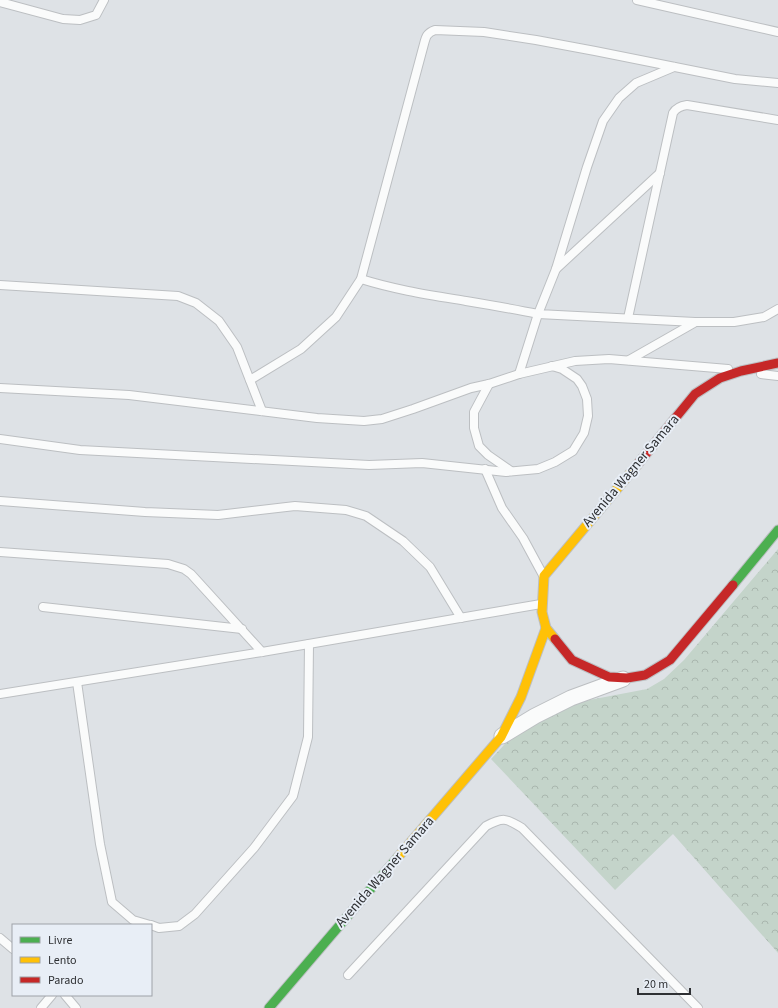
<svg xmlns="http://www.w3.org/2000/svg" width="778" height="1008" font-family="'Source Sans 3',sans-serif">
<style>
.forest{fill:url(#forest-crowns)}
.lines{fill:none;stroke-linecap:round;stroke-linejoin:round}
.lane-casing{stroke:#bcbfc2;stroke-width:10}
.street-casing{stroke:#bcbfc2;stroke-width:17}
.fast-casing{stroke:#bcbfc2;stroke-width:11}
.slow-casing{stroke:#bcbfc2;stroke-width:11}
.jam-casing{stroke:#bcbfc2;stroke-width:11}
.lane{stroke:#fafbfb;stroke-width:8}
.street{stroke:#fafbfb;stroke-width:15}
.fast{stroke:#4caf50;stroke-width:9}
.slow{stroke:#ffc107;stroke-width:9}
.jam{stroke:#c62828;stroke-width:9}
.labels{text-anchor:middle;dominant-baseline:central;stroke-width:4;stroke-linejoin:round;paint-order:stroke}
.street-label{font-size:14px;fill:#2e3033;stroke:#e8eef6}
</style>
<defs>
<pattern id="forest-crowns" width="20" height="18" patternUnits="userSpaceOnUse"><rect width="20" height="18" fill="#c4d4ca"/><path d="M2 6a3 3 0 1 1 6 0M12 15a3 3 0 1 1 6 0" fill="none" stroke="#a9b6ae"/></pattern>
</defs>
<rect width="100%" height="100%" fill="#dee2e6"/>
<polygon class="forest" points="778,549 778,953 673,834 615,890 491,759 515,733 543,717 584,701 647,689 664,679 684,660"/>
<g class="lines">
<defs>
<g id="lane">
<polyline points="637,0 778,32"/>
<polyline points="0,2 63,19 80,20 96,15 104,0"/>
<polyline points="674,67 636,83 619,98 603,121 587,167 556,269 538,314 695,322 734,322 764,317 778,309"/>
<polyline points="556,269 660,173"/>
<path d="M361,279C396,290 430,295 466,301C490,305 514,309 538,314L519,374"/>
<polyline points="0,285 178,296 196,303 219,321 237,347 262,411"/>
<path d="M628,318L673,113C676,108 680,106 687,105L778,120"/>
<polyline points="629,360 694,323"/>
<polyline points="761,374 778,376"/>
<path d="M250,380L301,349L336,317L361,279L424,44C426,36 427,33 435,30L484,32L536,40L595,51L735,79L778,83"/>
<polyline points="489,384 474,412 474,428 479,446 488,455 511,471"/>
<polyline points="0,388 129,395 317,418 364,421 382,419 413,409 471,388 489,384 519,374 575,361 609,359 728,369"/>
<polyline points="0,439 80,450 369,465 422,463 506,472 538,469 555,462 573,451 584,433 588,416 587,399 582,386 577,379 562,369 552,366"/>
<polyline points="485,469 502,508 523,538 543,575"/>
<polyline points="0,501 145,512 218,515 295,506 346,510 366,516 403,541 430,567 461,618"/>
<polyline points="0,552 168,564 184,569 191,574 262,652"/>
<polyline points="43,607 242,629"/>
<polyline points="77,682 100,844 112,902 133,920 150,925"/>
<polyline points="0,694 262,652 541,604"/>
<polyline points="151,925 159,928 179,926 195,914 254,848 293,796 308,737 309,644"/>
<polyline points="0,938 13,949"/>
<path d="M348,975L486,826C503,817 506,818 522,828L698,1008"/>
<polyline points="65,995 76,1008"/>
<polyline points="41,1008 52,995"/>
</g>
<polyline id="street" points="502,736 535,716 571,698 623,679"/>
<g id="fast">
<polyline points="733,585 778,530"/>
<polyline points="269,1008 398,857"/>
</g>
<g id="slow">
<polyline points="555,639 546,628 542,612 544,576 637,465"/>
<polyline points="398,857 501,737 521,697 546,628"/>
</g>
<g id="jam">
<polyline points="637,465 695,394 720,378 741,371 778,363"/>
<polyline points="555,639 572,660 609,677 627,678 645,675 670,660 733,585"/>
</g>
</defs>
<use href="#lane" class="lane-casing"/>
<use href="#street" class="street-casing"/>
<use href="#fast" class="fast-casing"/>
<use href="#slow" class="slow-casing"/>
<use href="#jam" class="jam-casing"/>
<use href="#lane" class="lane"/>
<use href="#street" class="street"/>
<use href="#fast" class="fast"/>
<use href="#slow" class="slow"/>
<use href="#jam" class="jam"/>
</g>
<g class="labels">
<g class="street-label">
<text transform="translate(631 471) rotate(-50)">Avenida Wagner Samara</text>
<text transform="translate(385 872) rotate(-49)">Avenida Wagner Samara</text>
</g>
</g>
<rect x="12" y="924" width="140" height="72" fill="#e8eef6" stroke="#9ea2a8"/>
<rect x="20" y="937" width="20" height="6" fill="#4caf50" stroke="#9ea2a8"/>
<text x="48" y="944" font-size="12" fill="#2e3033">Livre</text>
<rect x="20" y="957" width="20" height="6" fill="#ffc107" stroke="#9ea2a8"/>
<text x="48" y="964" font-size="12" fill="#2e3033">Lento</text>
<rect x="20" y="977" width="20" height="6" fill="#c62828" stroke="#9ea2a8"/>
<text x="48" y="984" font-size="12" fill="#2e3033">Parado</text>
<path d="M638 988v6h52v-6" fill="none" stroke="#2e3033" stroke-width="2"/>
<text x="644" y="988" font-size="12" fill="#2e3033" stroke="#e8eef6" stroke-width="3" paint-order="stroke">20 m</text>
</svg>
